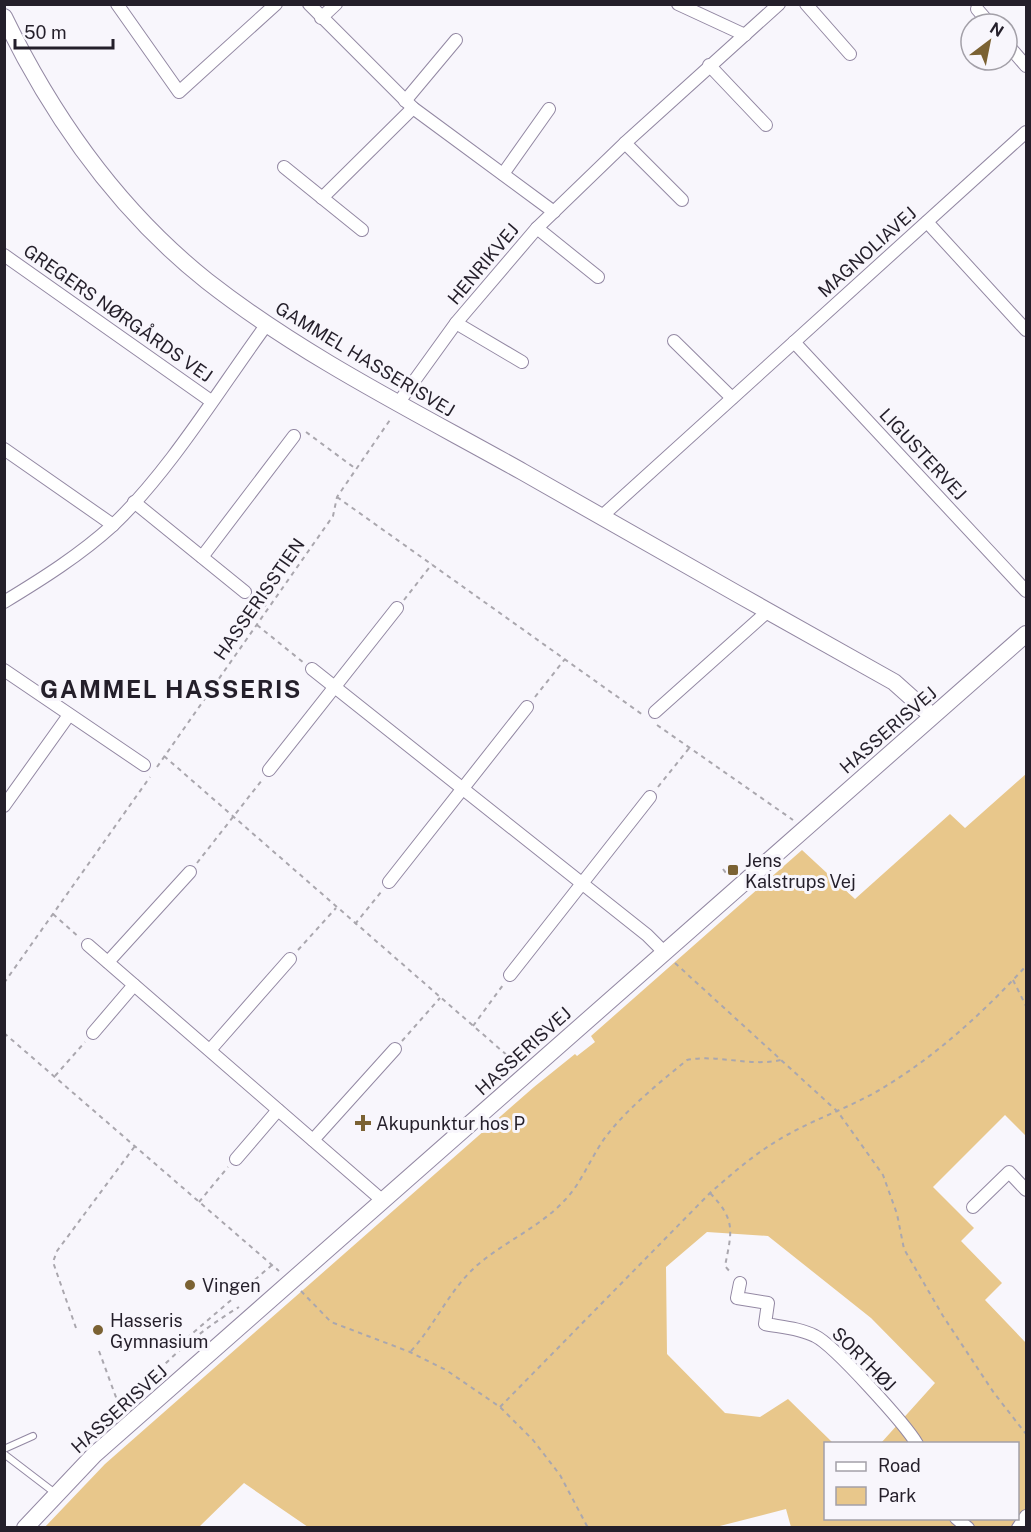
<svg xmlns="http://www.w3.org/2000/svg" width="1031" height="1532" font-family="'Public Sans',sans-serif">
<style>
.green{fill:#e8c78b;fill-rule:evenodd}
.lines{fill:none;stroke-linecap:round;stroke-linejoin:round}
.lane-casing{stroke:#9388a3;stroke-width:8}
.street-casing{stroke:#9388a3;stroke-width:14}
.secondary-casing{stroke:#9388a3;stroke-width:18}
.path{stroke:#aaa7ae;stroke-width:2;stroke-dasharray:4.5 4.5;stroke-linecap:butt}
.lane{stroke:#fff;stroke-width:6}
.street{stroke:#fff;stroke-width:12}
.secondary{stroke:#fff;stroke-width:16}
.poi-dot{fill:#7b6233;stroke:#f8f6fc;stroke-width:2}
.labels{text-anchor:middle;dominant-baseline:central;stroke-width:6;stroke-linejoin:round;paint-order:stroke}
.street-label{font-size:18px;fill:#241f2a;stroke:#f8f6fc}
.poi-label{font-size:18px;fill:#241f2a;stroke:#f8f6fc;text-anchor:start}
.district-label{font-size:24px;font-weight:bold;letter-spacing:1.5px;fill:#241f2a;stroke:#f8f6fc}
</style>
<rect width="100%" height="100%" fill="#f8f6fc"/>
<path class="green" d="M1026,774V1136L1005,1115L933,1187L974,1228L961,1241L1002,1283L985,1300L1026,1343V1527H791L786,1509L712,1528L308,1527L244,1483L199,1527L44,1528L105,1464L534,1087L575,1054L577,1056L595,1042L591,1036L802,850L855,899L950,814L965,828ZM707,1232L768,1236L871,1318L935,1383L881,1443L1018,1444V1518H826V1444L833,1443L788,1399L760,1417L725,1413L667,1354L666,1267Z"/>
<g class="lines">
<defs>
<g id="lane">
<polyline points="4,1449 33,1436"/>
<polyline points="4,1454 55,1493"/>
</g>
<g id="street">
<polyline points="117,4 179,92 276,4"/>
<polyline points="309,4 413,108 554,212"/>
<polyline points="678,4 745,35"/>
<polyline points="806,4 850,54"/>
<polyline points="977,9 990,24"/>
<polyline points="321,18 336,4"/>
<polyline points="1007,44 1026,66"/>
<polyline points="709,65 766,125"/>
<polyline points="405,101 456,40"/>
<polyline points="625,143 682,200"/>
<polyline points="284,167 362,230"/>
<polyline points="503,174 549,109"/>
<polyline points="322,198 413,108"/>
<polyline points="927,222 1026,330"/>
<polyline points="537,228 598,277"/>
<polyline points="4,255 211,401"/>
<polyline points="456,323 522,362"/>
<polyline points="674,341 732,398"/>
<polyline points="794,342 1026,591"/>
<polyline points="399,402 456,323 537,228 625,143 779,4"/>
<polyline points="4,449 113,525"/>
<polyline points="134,502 245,592"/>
<polyline points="601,517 1026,132"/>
<polyline points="202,557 294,436"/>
<path d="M4,602C42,579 80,555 113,525C170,471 220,388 267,324"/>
<polyline points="312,669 647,935 664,952"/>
<polyline points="4,670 144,765"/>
<polyline points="655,712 767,612"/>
<polyline points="269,770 397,608"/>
<polyline points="4,806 69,715"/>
<polyline points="389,882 527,707"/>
<polyline points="88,945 383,1201"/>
<polyline points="108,962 190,872"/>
<polyline points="510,975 650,797"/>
<polyline points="93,1033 134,985"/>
<polyline points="210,1050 290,959"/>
<polyline points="313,1140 395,1049"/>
<polyline points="236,1159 278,1110"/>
<polyline points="973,1207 1009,1172 1026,1190"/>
<path d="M740,1283L737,1298L768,1303L765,1324C781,1327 800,1328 815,1336C834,1345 905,1424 917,1444"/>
<polyline points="956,1518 968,1528"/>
<polyline points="1018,1528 1026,1516"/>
</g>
<g id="secondary">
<path d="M4,17C53,118 119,211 207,281C304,357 416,412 523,472C646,542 770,613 894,682L932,716"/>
<polyline points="25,1528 94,1455 1026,634"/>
</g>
</defs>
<use href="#lane" class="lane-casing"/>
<use href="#street" class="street-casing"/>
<use href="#secondary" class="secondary-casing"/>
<g class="path">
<polyline points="306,432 356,469"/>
<polyline points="337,497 643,715"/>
<polyline points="255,598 269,608"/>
<polyline points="404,600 432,564"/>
<polyline points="257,625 304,663"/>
<polyline points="535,697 565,659"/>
<polyline points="657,725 793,820"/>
<polyline points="164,756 517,1064"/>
<polyline points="157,767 333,516 337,497 392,417"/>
<polyline points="658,787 690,747"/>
<polyline points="197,863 262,780"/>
<polyline points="723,869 726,873"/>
<polyline points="53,914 80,938"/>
<polyline points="355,924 381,892"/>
<polyline points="298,950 336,908"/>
<polyline points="675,963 838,1112 883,1175 897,1214 904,1249 943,1316 994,1393 1026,1434"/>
<polyline points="1013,980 1026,1006"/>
<polyline points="4,983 150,777"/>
<polyline points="473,1026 503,985"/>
<polyline points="4,1033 279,1271"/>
<polyline points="402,1041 440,998"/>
<polyline points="55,1076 85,1042"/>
<path d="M710,1193C736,1220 732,1231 725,1266L731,1273"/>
<polyline points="199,1202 228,1167"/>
<polyline points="301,1291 331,1322 410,1352 446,1370 500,1407 533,1440 560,1475 588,1528"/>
<polyline points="76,1328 53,1262 57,1251 135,1146"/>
<polyline points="173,1350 272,1265"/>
<polyline points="99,1351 117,1400"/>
<path d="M411,1351C436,1324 451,1286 481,1262C508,1240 541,1226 565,1200C583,1181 591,1156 607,1135C629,1107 659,1083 687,1060C718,1054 749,1067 781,1060"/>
<path d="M136,1397C162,1362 201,1330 239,1307"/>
<path d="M500,1407L710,1193C735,1171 758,1151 787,1135C817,1118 851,1107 881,1089C935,1057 984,1012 1026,966"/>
</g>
<use href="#lane" class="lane"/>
<use href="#street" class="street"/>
<use href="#secondary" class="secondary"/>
</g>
<g class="poi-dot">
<rect x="727" y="864" width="12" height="12" rx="3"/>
<path d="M360 1114h6v6h6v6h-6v6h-6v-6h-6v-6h6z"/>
<circle cx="190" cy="1285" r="6"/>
<circle cx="98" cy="1330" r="6"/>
</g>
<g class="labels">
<g class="street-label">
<text transform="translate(867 252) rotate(-42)">MAGNOLIAVEJ</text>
<text transform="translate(483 264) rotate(-50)">HENRIKVEJ</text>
<text transform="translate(118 313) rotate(35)">GREGERS NØRGÅRDS VEJ</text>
<text transform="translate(365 359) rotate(31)">GAMMEL HASSERISVEJ</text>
<text transform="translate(923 454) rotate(47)">LIGUSTERVEJ</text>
<text transform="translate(259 599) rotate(-55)">HASSERISSTIEN</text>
<text transform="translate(888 730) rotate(-41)">HASSERISVEJ</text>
<text transform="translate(523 1051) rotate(-42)">HASSERISVEJ</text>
<text transform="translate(864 1359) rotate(45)">SORTHØJ</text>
<text transform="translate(119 1409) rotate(-42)">HASSERISVEJ</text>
</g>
<g class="poi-label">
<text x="745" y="860">Jens<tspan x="745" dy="21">Kalstrups Vej</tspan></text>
<text x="376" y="1123">Akupunktur hos P</text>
<text x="202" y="1285">Vingen</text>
<text x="110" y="1320">Hasseris<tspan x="110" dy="21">Gymnasium</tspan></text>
</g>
<g class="district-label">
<text x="171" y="689">GAMMEL HASSERIS</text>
</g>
</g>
<rect width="1031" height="1532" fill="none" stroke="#241f2a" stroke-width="12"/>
<rect x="824" y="1442" width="195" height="78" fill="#f8f6fc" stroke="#a3a0a8" stroke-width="1.5"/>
<rect x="836" y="1462" width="30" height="9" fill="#ffffff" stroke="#a3a0a8" stroke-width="1.5"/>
<text x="878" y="1472" font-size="18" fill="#241f2a">Road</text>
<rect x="836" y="1487" width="30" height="18" fill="#e8c78b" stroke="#a3a0a8" stroke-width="1.5"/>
<text x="878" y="1502" font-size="18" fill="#241f2a">Park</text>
<g transform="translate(989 42) rotate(32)"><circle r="28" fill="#f8f6fc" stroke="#a3a0a8" stroke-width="1.5"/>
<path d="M0-4.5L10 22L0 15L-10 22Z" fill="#7b6233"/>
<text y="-9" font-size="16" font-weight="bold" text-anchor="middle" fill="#241f2a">N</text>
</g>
<path d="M15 39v9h98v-9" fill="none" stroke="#241f2a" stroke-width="3"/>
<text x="24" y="39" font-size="18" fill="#241f2a" stroke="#f8f6fc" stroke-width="4.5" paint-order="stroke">50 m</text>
</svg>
